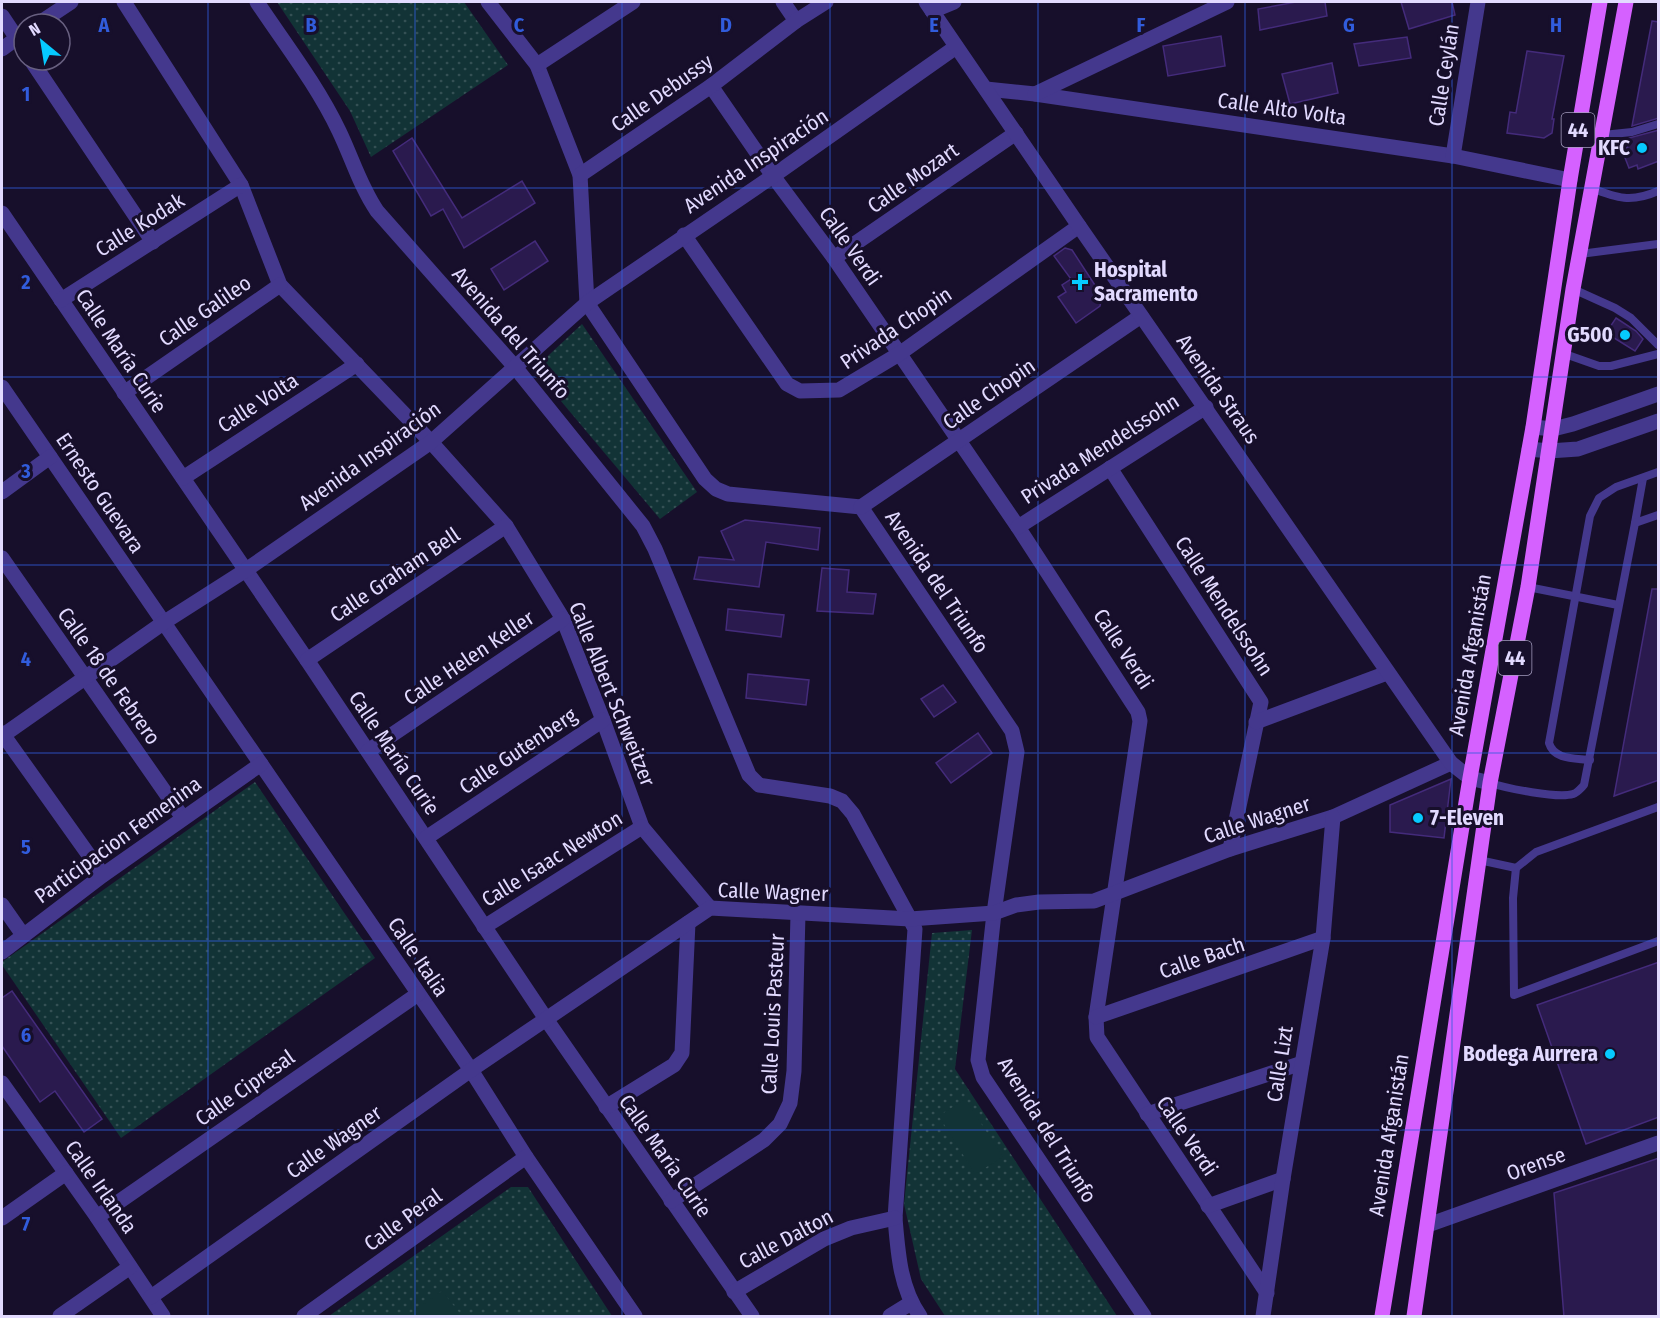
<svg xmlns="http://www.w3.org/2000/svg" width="1660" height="1318" font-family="'Fira Sans Condensed',sans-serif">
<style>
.park{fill:url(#park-dots)}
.garden{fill:#123336}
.building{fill:#2a1a4e;stroke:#442b7b;stroke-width:1.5}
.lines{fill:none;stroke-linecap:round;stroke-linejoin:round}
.service{stroke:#44388d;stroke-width:8}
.minor{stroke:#44388d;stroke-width:15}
.tertiary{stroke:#44388d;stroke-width:15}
.primary{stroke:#d561ff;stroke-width:15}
.grid{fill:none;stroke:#315cdc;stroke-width:1.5;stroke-opacity:0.55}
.poi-dot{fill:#06caff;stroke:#170f2b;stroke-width:2}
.labels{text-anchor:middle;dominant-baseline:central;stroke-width:6;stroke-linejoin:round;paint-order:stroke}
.shield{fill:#170f2b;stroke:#a59dbf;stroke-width:1.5}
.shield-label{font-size:20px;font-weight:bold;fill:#e2daff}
.street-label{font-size:21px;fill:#e2daff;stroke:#170f2b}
.poi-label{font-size:21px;font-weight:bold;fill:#e2daff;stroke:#170f2b;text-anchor:end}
.grid-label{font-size:20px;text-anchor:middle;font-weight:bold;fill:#315cdc;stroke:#170f2b;stroke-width:6;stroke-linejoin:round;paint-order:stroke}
</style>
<defs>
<pattern id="park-dots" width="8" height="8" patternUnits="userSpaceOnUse" patternTransform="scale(1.5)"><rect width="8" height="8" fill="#123336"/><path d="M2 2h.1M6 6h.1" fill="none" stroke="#345054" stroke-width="1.8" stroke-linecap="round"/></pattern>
</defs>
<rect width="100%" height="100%" fill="#170f2b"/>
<g class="park">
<polygon points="277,2 464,2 508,65 371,157 350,111"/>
<polygon points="582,324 697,492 660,519 534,369"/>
<polygon points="255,782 375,958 121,1138 2,965 2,962"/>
<polygon points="972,930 955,1069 1117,1316 945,1316 921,1279 904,1204 932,933"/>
<polygon points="511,1187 528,1187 612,1316 329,1316"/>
</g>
<g class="garden">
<polygon points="965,1099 1003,1157 975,1174 939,1116"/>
<polygon points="442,1291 462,1316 407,1316"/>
</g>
<g class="building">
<polygon points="1296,2 1325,2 1327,16 1260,30 1258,9"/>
<polygon points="1401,2 1452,2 1455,15 1409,29"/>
<polygon points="1652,21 1659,22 1659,118 1632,126"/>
<polygon points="1221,36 1225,66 1168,76 1163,46"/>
<polygon points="1407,37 1411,58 1359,66 1354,44"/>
<polygon points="1527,51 1564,56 1552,119 1554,119 1552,133 1544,138 1507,133 1510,112 1516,113"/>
<polygon points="1332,63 1338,93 1290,104 1282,74"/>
<polygon points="1659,130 1659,161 1638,169 1637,165 1629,168 1622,150 1628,147 1629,138"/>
<polygon points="412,138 462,218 522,181 535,203 464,248 443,209 431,216 393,151"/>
<polygon points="535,241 548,261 504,290 491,269"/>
<polygon points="1065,248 1072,250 1102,296 1100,306 1076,323 1058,297 1066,292 1062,285 1071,279 1054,256"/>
<polygon points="1616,318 1636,331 1643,339 1635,351 1606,333"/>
<polygon points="745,520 820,528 818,550 766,542 759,587 694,579 699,557 734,560 721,531"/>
<polygon points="822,568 849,570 847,592 876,594 873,614 817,611"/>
<polygon points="1652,589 1659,589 1659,780 1614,796"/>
<polygon points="728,609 784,615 781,637 726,630"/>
<polygon points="748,674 809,680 806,705 746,698"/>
<polygon points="943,685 956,702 934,717 921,699"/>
<polygon points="978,733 992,753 951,783 936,763"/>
<polygon points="1451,779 1444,838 1390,832 1390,805"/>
<polygon points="1659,962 1659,1117 1586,1144 1537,1005"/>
<polygon points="12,991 102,1119 84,1132 55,1091 40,1102 2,1046 2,998"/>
<polygon points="1659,1158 1659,1317 1564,1317 1554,1193"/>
</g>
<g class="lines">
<g class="service">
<polyline points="1603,135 1632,132 1658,124"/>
<path d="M1591,188C1617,198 1631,203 1658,191"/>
<polyline points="1580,254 1658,244"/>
<polyline points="1573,289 1615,308 1631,318 1658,345"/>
<polyline points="1565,354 1599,366 1611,366 1658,354"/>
<polyline points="1635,523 1643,478"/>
<polyline points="1528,587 1618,605"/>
<path d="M1590,760C1575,758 1554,760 1549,743L1590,516L1599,498L1616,487L1658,472"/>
<path d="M1490,783C1506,788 1558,799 1573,794C1577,793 1581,788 1584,785L1635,523L1658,515"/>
<polyline points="1658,807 1536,852 1516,868 1513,898 1514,995 1658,941"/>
<polyline points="1479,860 1516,868"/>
</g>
<g class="minor">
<polyline points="124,2 241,185 280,285 431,442 506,526 563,619 603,720 642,827 710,908"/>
<path d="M257,2C285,44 317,85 339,131C352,158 360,186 377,211L515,367L643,526L655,549L749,775L759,785L830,796L842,801L853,814L910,919L915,929L895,1218C898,1253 900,1288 920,1316"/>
<polyline points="488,2 537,65 580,175 587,303 705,479 716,489 728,494 861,507 1012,731 1017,752 994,913 978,1060 983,1077 1144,1316"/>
<polyline points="783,2 796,21"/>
<polyline points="2,16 24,49"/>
<polyline points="38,24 71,2"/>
<polyline points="2,49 24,33"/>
<polyline points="31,60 153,242"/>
<polyline points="537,65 633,2"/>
<polyline points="711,86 773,176 834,258 1018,527 1138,712 1140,721 1096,1017 1097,1037 1267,1293"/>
<polyline points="986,89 1035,94 1453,156 1570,180"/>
<polyline points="1035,94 1227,2"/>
<polyline points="1453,156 1478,2"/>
<polyline points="580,175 711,86 796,21 826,2"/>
<polyline points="2,213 307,660 546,1019 752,1316"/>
<polyline points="684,235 787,384 800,391 839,390 899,354 1079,226"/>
<polyline points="834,258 1016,133"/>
<polyline points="61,300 241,185"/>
<polyline points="2,387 471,1070 526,1157 635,1316"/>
<polyline points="124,393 280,285"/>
<polyline points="1110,468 1261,702 1230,849"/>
<polyline points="183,478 357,364"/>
<polyline points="2,492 50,457"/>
<polyline points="861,507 1141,316"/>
<polyline points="1018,527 1206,407"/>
<polyline points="2,558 183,818"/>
<polyline points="307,660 506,526"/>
<polyline points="1256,722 1387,673"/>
<polyline points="2,733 103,875"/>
<polyline points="2,736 163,623 246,570 431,442 587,303 773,176 956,47"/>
<polyline points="368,751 563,619"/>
<polyline points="426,838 603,720"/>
<polyline points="2,905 23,935"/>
<polyline points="484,927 642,827"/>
<polyline points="2,952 103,875 261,764"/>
<polyline points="1096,1017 1323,938"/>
<polyline points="2,1083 97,1217 163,1316"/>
<polyline points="606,1107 674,1065 682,1053 688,923"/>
<polyline points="1147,1114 1302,1063"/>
<polyline points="671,1201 764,1140 780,1124 790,1103 794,1071 798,914"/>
<polyline points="1208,1206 1283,1179"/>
<polyline points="97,1217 418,994"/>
<polyline points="2,1218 66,1173"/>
<polyline points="1428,1225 1658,1143"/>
<polyline points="734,1292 824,1239 851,1228 895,1218"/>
<polyline points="151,1297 471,1070 710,908 910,919 994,913 1016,905 1039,902 1094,901 1230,849 1333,817 1451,763"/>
<polyline points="60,1316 130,1267"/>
<polyline points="304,1316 526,1157"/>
<polyline points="890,1316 911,1303"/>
<polyline points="1263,1316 1283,1179 1323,938 1333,817"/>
</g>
<g class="tertiary">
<polyline points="926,2 1079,226 1451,763 1470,778 1490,783"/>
<polyline points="932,11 954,2"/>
<polyline points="1533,427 1553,429 1573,424 1658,394"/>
<polyline points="1529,449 1549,451 1578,449 1658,421"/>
</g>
<g class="primary">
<polyline points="1382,1316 1470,778 1533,427 1570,180 1600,2"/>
<polyline points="1414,1316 1490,783 1528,587 1573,289 1626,2"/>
</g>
</g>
<path class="grid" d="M208,2V1316M415,2V1316M622,2V1316M830,2V1316M1038,2V1316M1245,2V1316M1452,2V1316M2,188H1658M2,377H1658M2,565H1658M2,753H1658M2,941H1658M2,1130H1658"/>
<g class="poi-dot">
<circle cx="1642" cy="148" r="6"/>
<path d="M1077 273h6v6h6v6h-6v6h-6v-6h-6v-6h6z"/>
<circle cx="1625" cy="335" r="6"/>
<circle cx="1418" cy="818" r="6"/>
<circle cx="1610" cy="1054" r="6"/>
</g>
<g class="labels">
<g class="shield">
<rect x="1561.5" y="113" width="33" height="34" rx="4.5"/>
<rect x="1498.5" y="641" width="33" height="34" rx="4.5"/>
</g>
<g class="shield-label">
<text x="1578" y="130">44</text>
<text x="1515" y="658">44</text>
</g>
<g class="street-label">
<text transform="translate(1444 75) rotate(-81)">Calle Ceylán</text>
<text transform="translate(662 93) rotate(-35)">Calle Debussy</text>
<text transform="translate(1282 109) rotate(8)">Calle Alto Volta</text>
<text transform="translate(756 161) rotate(-34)">Avenida Inspiración</text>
<text transform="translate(913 178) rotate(-35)">Calle Mozart</text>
<text transform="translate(140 225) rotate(-32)">Calle Kodak</text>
<text transform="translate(850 246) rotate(55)">Calle Verdi</text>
<text transform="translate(205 311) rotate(-35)">Calle Galileo</text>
<text transform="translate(896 328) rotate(-34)">Privada Chopin</text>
<text transform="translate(511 333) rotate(49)">Avenida del Triunfo</text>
<text transform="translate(121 351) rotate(56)">Calle María Curie</text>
<text transform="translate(1218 389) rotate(55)">Avenida Straus</text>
<text transform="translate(989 394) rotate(-35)">Calle Chopin</text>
<text transform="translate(258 403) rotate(-33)">Calle Volta</text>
<text transform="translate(1100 449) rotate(-33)">Privada Mendelssohn</text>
<text transform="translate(370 456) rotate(-36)">Avenida Inspiración</text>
<text transform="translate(100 493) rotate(56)">Ernesto Guevara</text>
<text transform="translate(395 575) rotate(-34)">Calle Graham Bell</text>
<text transform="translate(937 582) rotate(56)">Avenida del Triunfo</text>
<text transform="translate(1224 606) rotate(57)">Calle Mendelssohn</text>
<text transform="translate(1123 649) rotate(57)">Calle Verdi</text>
<text transform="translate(1470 655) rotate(-80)">Avenida Afganistán</text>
<text transform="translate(469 658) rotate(-34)">Calle Helen Keller</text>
<text transform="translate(109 676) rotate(55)">Calle 18 de Febrero</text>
<text transform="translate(612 694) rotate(68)">Calle Albert Schweitzer</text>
<text transform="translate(518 751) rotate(-34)">Calle Gutenberg</text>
<text transform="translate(394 753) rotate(56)">Calle María Curie</text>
<text transform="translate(1257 820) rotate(-18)">Calle Wagner</text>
<text transform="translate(118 840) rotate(-36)">Participacion Femenina</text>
<text transform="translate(552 859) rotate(-32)">Calle Isaac Newton</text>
<text transform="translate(773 892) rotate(2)">Calle Wagner</text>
<text transform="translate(418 957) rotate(56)">Calle Italia</text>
<text transform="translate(1202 958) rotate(-19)">Calle Bach</text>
<text transform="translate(773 1014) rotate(-87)">Calle Louis Pasteur</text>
<text transform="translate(1280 1064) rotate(-81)">Calle Lizt</text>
<text transform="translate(245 1088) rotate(-35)">Calle Cipresal</text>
<text transform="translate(1047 1130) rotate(58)">Avenida del Triunfo</text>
<text transform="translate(1389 1135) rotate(-81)">Avenida Afganistán</text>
<text transform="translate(1187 1136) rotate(56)">Calle Verdi</text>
<text transform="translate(334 1142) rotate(-35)">Calle Wagner</text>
<text transform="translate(665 1156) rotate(55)">Calle María Curie</text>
<text transform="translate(1536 1164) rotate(-20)">Orense</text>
<text transform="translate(101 1187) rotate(55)">Calle Irlanda</text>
<text transform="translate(403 1220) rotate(-36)">Calle Peral</text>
<text transform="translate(786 1239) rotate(-28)">Calle Dalton</text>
</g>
<g class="poi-label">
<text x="1630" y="148">KFC</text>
<text x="1094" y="270" text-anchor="start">Hospital<tspan x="1094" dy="24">Sacramento</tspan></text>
<text x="1613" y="335">G500</text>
<text x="1430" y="818" text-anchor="start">7-Eleven</text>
<text x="1598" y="1054">Bodega Aurrera</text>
</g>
</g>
<g class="grid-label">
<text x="104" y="32">A</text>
<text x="311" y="32">B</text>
<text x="519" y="32">C</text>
<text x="726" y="32">D</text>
<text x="934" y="32">E</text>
<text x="1141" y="32">F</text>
<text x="1349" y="32">G</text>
<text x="1556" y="32">H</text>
<text x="26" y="101">1</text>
<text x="26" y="289">2</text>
<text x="26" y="478">3</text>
<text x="26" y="666">4</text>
<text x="26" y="854">5</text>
<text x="26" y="1042">6</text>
<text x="26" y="1231">7</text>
</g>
<rect width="1660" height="1318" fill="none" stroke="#e2daff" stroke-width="6"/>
<g transform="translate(42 42) rotate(330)"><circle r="28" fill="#170f2b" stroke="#686080" stroke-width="1.5"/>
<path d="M0-4.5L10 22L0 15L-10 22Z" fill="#06caff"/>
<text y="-9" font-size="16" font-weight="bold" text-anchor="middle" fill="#e2daff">N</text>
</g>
</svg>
